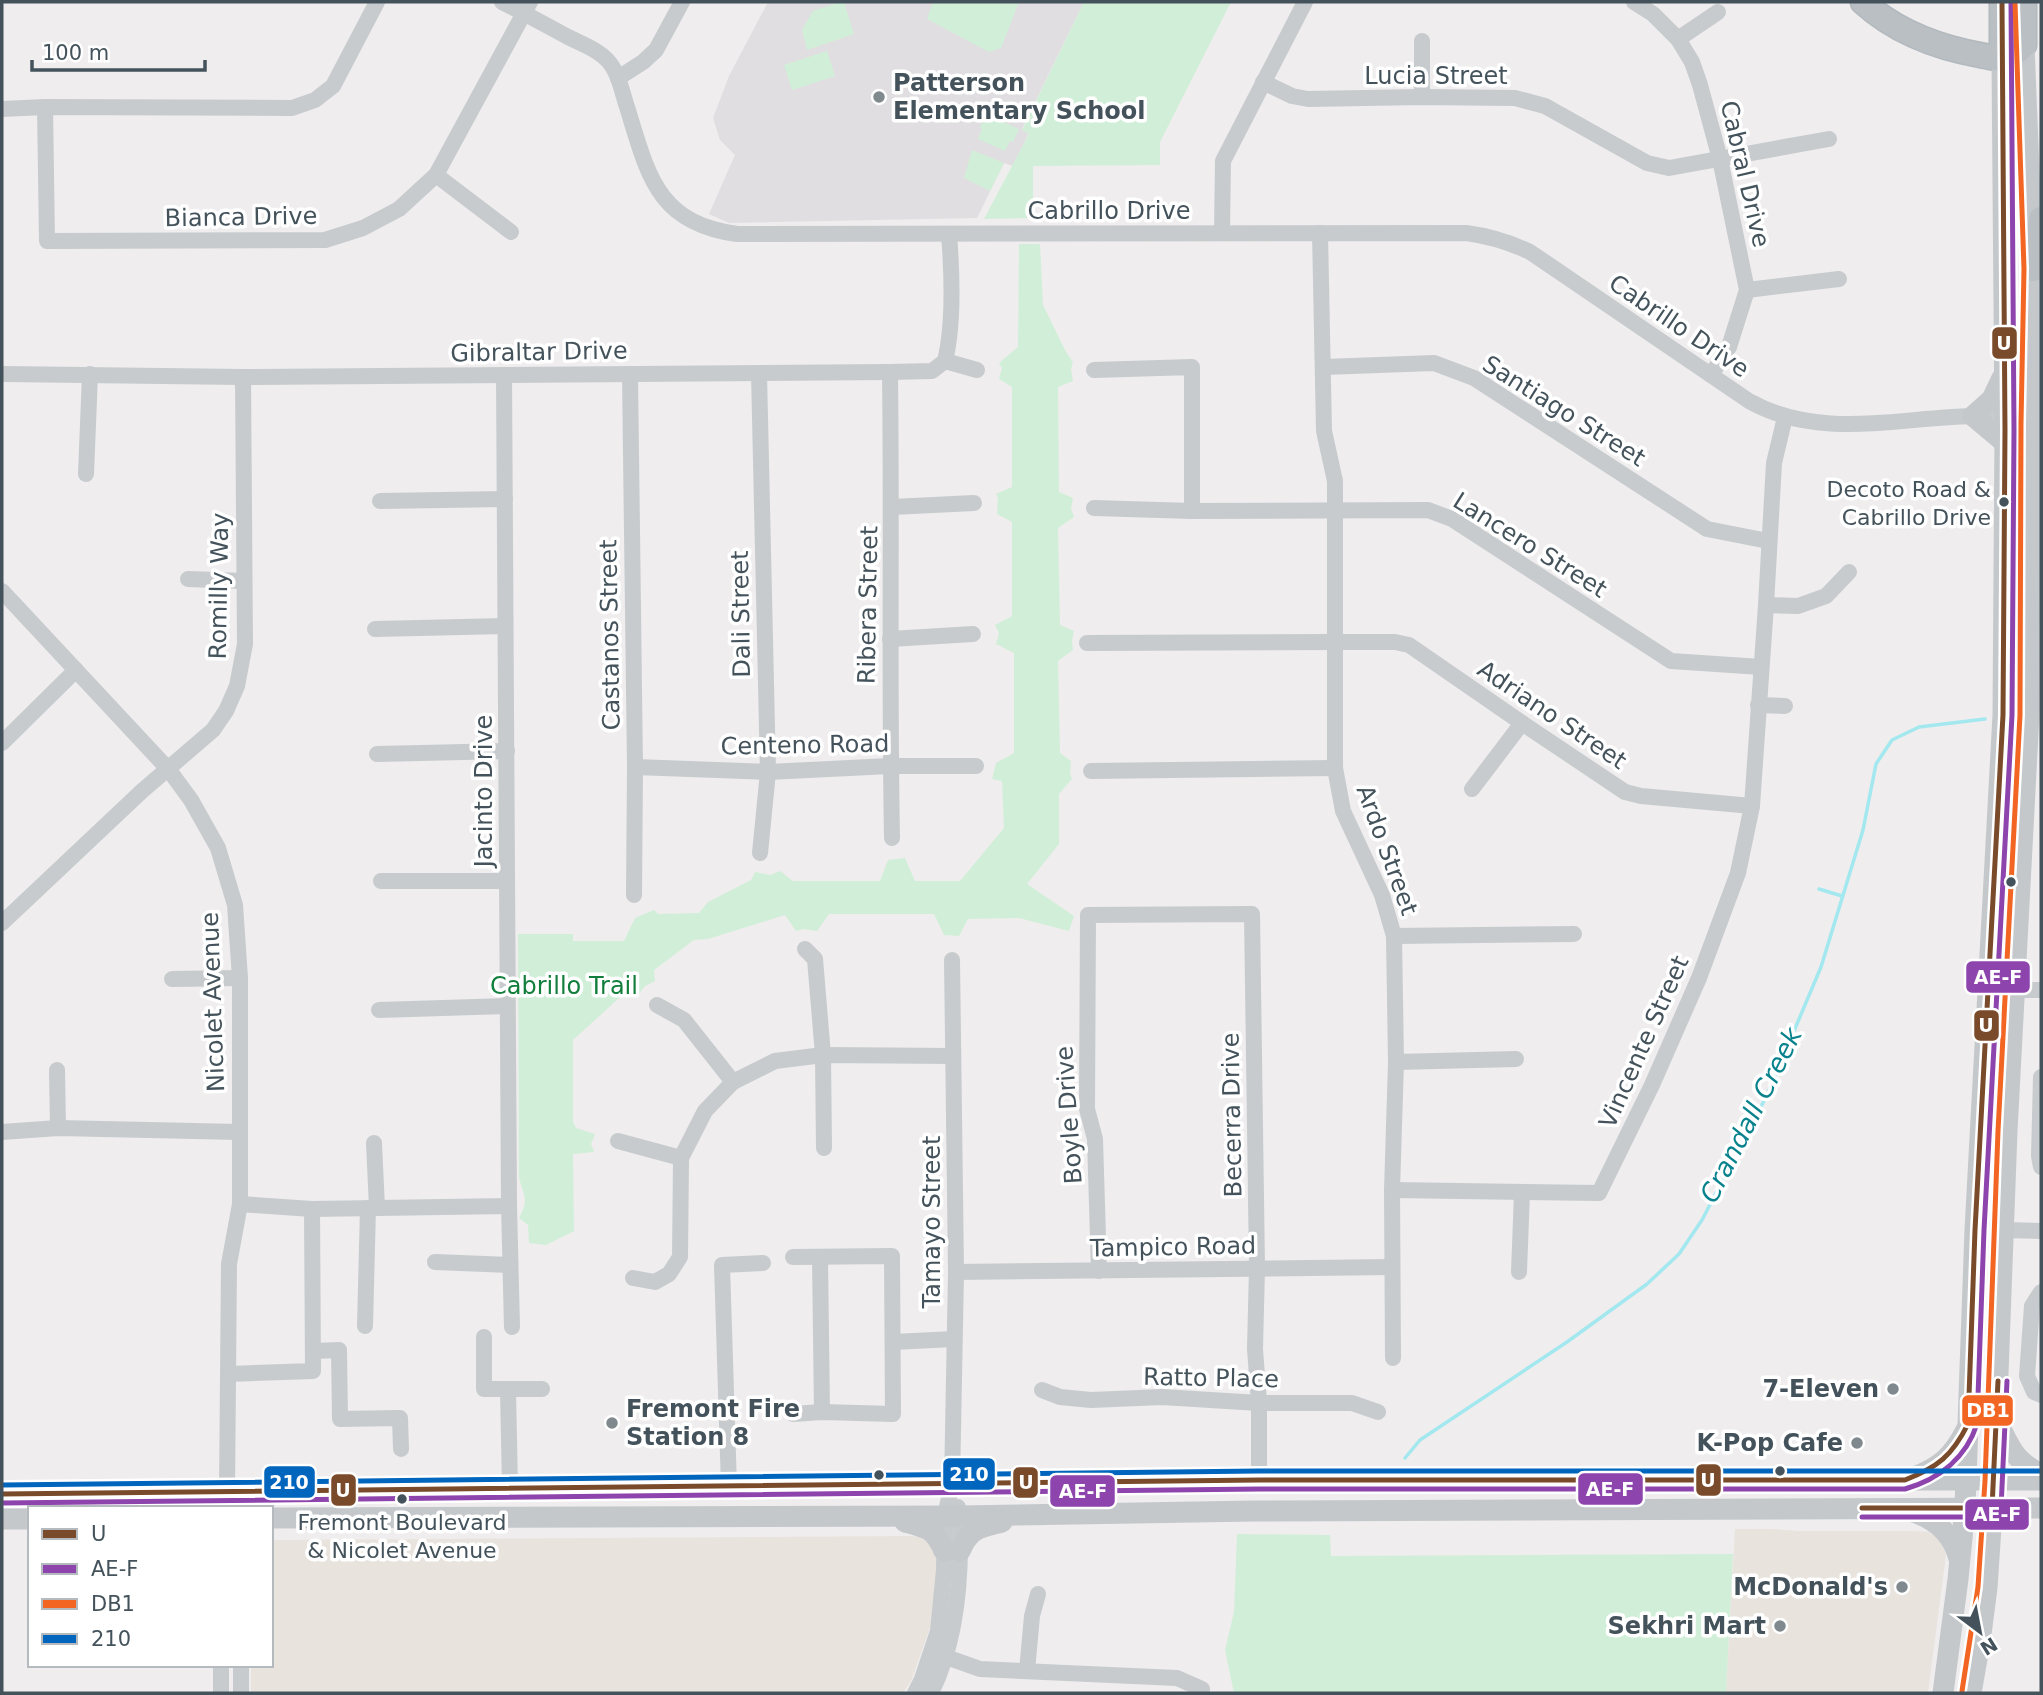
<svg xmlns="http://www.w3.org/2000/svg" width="2043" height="1695" font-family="'DejaVu Sans',sans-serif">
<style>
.commercial{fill:#e8e3dd}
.education{fill:#e0dee0}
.green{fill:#d1efd8}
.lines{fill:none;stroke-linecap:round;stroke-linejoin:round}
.stream{stroke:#a3e8ef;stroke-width:3.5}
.highway-casing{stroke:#b2b9be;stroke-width:27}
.minor{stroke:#c7cbcd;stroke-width:16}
.major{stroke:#c4c8cb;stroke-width:21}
.highway{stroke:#b9bfc3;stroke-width:24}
.bus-1-casing{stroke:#fff;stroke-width:10}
.bus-2-casing{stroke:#fff;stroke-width:10}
.bus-3-casing{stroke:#fff;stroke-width:10}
.bus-4-casing{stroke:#fff;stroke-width:10}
.bus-1{stroke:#7a4b2a;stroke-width:5}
.bus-2{stroke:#8e44ad;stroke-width:5}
.bus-3{stroke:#f26522;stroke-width:5}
.bus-4{stroke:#0065bd;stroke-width:5}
.poi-dot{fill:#80898e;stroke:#fff;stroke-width:2.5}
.bus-dot{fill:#44535b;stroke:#fff;stroke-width:2.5}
.labels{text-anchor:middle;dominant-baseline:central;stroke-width:7;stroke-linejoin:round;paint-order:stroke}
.bus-label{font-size:22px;fill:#44535b;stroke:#fff;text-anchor:end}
.street-label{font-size:24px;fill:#44535b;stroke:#fff}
.poi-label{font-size:24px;font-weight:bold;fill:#44535b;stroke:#fff;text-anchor:end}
.park-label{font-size:24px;fill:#127e3b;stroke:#fff}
.water-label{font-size:26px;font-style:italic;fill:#08828d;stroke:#fff}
.line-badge{stroke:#fff;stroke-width:2.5}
.badge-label{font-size:19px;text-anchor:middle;font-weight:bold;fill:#fff}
</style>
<rect width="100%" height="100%" fill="#efedee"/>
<g class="commercial">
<polygon points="1735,1529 1773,1529 1798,1531 1915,1531 1928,1532 1937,1538 1943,1545 1946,1555 1928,1693 1726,1693"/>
<polygon points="912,1536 919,1537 930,1544 937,1558 937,1571 931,1625 911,1681 903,1693 251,1693 251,1665 271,1665 271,1540"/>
</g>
<polygon class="education" points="768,2 1084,2 1022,129 1029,133 1013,166 1004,163 977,218 729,223 709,214 735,155 720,140 713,118 729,76"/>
<g class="green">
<polygon points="840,2 844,2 854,34 807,50 802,30 813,11"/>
<polygon points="933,2 1019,2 1001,48 989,52 927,19"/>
<polygon points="1084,2 1231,2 1160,142 1160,165 1033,166 1033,218 984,219 1029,134 1022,130"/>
<polygon points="827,51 835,76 792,90 784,65"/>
<polygon points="986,114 1019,129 1013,142 1010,141 1005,151 978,139 982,129 980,127"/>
<polygon points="972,150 1004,163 990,191 964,178"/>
<path d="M1019,244H1040L1043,305L1066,352L1073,362L1071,369L1073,381L1058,387L1059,492L1073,498L1071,508L1074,517L1058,528L1060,625L1074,631L1072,641L1073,650L1058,661L1060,753L1071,761L1070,773L1072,779L1059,794V844L1027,884L1074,916L1069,931L1019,918L968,919L959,936L944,935L934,914H829L817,931L804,929L796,931L785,915L708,939L694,940L654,970L655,981L645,986L638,995L628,990L573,1040V1122L576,1128L595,1134L591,1144L594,1152L573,1154L574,1231L546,1245L529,1243L528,1225L519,1218C530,1198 523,1196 519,1177L518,934H573V941H624L635,918L654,910L658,914L699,913L708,902L751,880L755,872L770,875L780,871L793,881H880L888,860L905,858L915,881H960L1004,828L1002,781L992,779L996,763L1014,753V653L996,644L999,633L995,625L1012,616V522L997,514L998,499L996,494L1012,487V387L999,379L1002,368L999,363L1018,347Z"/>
<polygon points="1237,1534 1330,1535 1331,1556 1733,1554 1726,1693 1234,1693 1225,1650 1234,1612"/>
</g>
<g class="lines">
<g class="stream">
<polyline points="1819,889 1842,896"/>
<polyline points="1405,1458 1420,1440 1567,1342 1647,1284 1679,1254 1702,1220 1767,1095 1821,967 1863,830 1876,764 1892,740 1919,727 1985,719"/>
</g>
<defs>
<g id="highway">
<path d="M1863,2C1896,32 1936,47 1980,55C1986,56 1995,59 2001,58C2010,58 2018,51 2024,45V2"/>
<polyline points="2002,2 2002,59"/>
<polyline points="2033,269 2041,219"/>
</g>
</defs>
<use href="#highway" class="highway-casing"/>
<g class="minor">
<path d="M502,2C524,13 546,25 568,37C582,44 599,50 609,62C619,74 622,92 627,107C648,174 656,223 737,234L1466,233C1489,236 1509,242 1530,252L1749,401C1818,440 1897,418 1972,416C1995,416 2019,421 2041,425"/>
<polyline points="1634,2 1653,14 1678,39 1692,62 1700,85 1720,159 1747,290 1729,347 1711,375"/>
<polyline points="1678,39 1718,12"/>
<polyline points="1422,41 1422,97"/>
<polyline points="618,78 643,62 656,50 682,2"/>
<polyline points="1263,82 1292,96 1308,99 1422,97 1515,98 1545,106 1647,163 1669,168 1829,139"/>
<polyline points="45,107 47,241 325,240 363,228 399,209 436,175 530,2"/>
<polyline points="2,109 45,107 292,108 315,100 333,86 377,2"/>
<polyline points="436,175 511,232"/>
<polyline points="1222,233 1223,161 1305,2"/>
<polyline points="1320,233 1324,431 1335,481 1335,768 1343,811 1382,895 1394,936 1396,1062 1392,1190 1393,1358"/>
<polyline points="1747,290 1839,279"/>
<polyline points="945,361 977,370"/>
<polyline points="1324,367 1434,363 1474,378 1707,529 1768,541"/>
<polyline points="1094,370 1192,367 1192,511"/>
<path d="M890,372C892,528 889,683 892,838"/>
<polyline points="759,373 768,772 760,853"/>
<path d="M2,374L243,377L890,372L932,371L945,361C954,324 952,272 949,234"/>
<polyline points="630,374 635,767 634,895"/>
<polyline points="504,375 509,1206 512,1327"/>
<polyline points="86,474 90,374"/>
<polyline points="380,501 505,499"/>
<polyline points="892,507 974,503"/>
<polyline points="1094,508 1192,511 1428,510 1452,519 1671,661 1761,667"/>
<polyline points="188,579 244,581"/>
<polyline points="2,591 169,770 191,800 218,848 235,905 240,978 240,1204 229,1264 227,1492 223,1508"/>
<polyline points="1766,605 1798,606 1826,596 1849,572"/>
<polyline points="375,629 505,626"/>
<polyline points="890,639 973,634"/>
<polyline points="1087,643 1335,642 1395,642 1409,645 1522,723 1625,792 1641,796 1752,806"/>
<polyline points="1758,705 1785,706"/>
<polyline points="2,743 76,670"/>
<polyline points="377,754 507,751"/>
<polyline points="635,767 768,772 890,766 976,766"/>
<polyline points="1091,771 1335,768"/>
<polyline points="1472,789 1522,723"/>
<polyline points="381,881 507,881"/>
<polyline points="2,923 142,791 213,730 226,711 237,686 245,644 243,377"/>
<polyline points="1394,936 1574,934"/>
<polyline points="805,949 815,959 823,1055 824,1148"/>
<polyline points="172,979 240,978"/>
<polyline points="1989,990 2041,990"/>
<polyline points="657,1005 684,1020 733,1082"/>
<polyline points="379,1010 507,1006"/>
<polyline points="1396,1062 1516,1059"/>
<polyline points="57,1070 58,1128"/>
<polyline points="2041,1077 2039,1156 2041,1167"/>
<polyline points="2,1132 58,1128 239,1132"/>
<polyline points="618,1141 681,1158"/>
<polyline points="374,1143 377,1208"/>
<polyline points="1392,1190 1599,1193 1652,1085 1699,978 1738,873 1752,806 1766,605 1774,463 1785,417"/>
<polyline points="240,1204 312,1209 509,1206"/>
<polyline points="2003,1230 2041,1231"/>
<polyline points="820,1257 822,1412"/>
<polyline points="435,1262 510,1265"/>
<polyline points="1099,1271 1095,1139 1087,1109 1088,915 1252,914 1257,1268 1255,1349 1259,1403 1259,1480"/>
<polyline points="956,1272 1392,1267"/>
<polyline points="1519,1272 1522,1192"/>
<polyline points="633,1278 655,1282 669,1274 680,1257 681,1158 705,1111 733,1082 775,1061 823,1055 953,1056"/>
<polyline points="2041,1292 2032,1306 2027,1376 2034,1392 2041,1395"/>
<polyline points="365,1326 368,1208"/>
<polyline points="484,1337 484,1389 508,1389 510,1489"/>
<polyline points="893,1342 954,1339"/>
<polyline points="314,1351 339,1350 340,1419 400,1418 401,1449"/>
<polyline points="229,1374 313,1371 312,1209"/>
<polyline points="508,1389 542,1389"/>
<polyline points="1042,1390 1060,1397 1091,1400 1162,1397 1259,1403 1352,1403 1378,1412"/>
<polyline points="793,1414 822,1412 893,1414 892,1256 793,1257"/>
<polyline points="729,1487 722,1265 763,1263"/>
<polyline points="932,1652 980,1669 1177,1678 1202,1689"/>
<polyline points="221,1665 221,1693"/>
<polyline points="241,1665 241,1693"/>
<polyline points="1027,1671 1032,1616 1038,1594"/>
<polyline points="915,1693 922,1679 938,1631 944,1570 945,1516 952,1484 956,1272 952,960"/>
<path d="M931,1693C953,1649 960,1594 960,1545C960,1533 961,1520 958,1507"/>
</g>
<g class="major">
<polyline points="2002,378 1992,399 1973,416 2004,442"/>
<path d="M1997,1421C2011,1448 2013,1460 2041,1474"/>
<path d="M1914,1477C1940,1467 1953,1456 1966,1430"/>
<polyline points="2,1494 1259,1480 2041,1480"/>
<path d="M1910,1511C1934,1518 1953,1534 1959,1559"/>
<polyline points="271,1518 960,1516 1254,1511 2041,1508"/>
<polyline points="2,1519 30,1519"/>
<path d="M905,1522C927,1528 935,1529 944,1551"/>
<path d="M960,1551C970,1528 979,1528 1002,1522"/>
<polyline points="1943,1693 1958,1579 1965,1507 1975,1230 2003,715 2005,430 2002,59"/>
<polyline points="1971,1693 1980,1642 1987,1588 1994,1481 2007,1131 2029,715 2030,423 2033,269 2024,45"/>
</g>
<use href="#highway" class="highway"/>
<defs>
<g id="bus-1">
<path d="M2,1494L1259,1480H1905C1938,1467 1952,1456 1968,1424L1975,1230L2003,715L2005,430L2002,2"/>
<polyline points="1862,1508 1992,1508 1998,1381"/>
</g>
<g id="bus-2">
<path d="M2,1503L1259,1489H1905C1939,1479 1966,1458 1977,1424L1984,1230L2012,715L2014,430L2011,2"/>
<polyline points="1862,1517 1992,1517 1998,1514 2001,1508 2007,1381"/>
</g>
<polyline id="bus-3" points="1962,1691 1978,1587 1985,1481 1998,1131 2020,715 2021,423 2024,269 2015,2"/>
<polyline id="bus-4" points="2,1485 1259,1471 2041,1471"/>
</defs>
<use href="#bus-1" class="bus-1-casing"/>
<use href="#bus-2" class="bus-2-casing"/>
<use href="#bus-3" class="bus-3-casing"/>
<use href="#bus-4" class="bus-4-casing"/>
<use href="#bus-1" class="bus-1"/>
<use href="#bus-2" class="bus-2"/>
<use href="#bus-3" class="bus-3"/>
<use href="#bus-4" class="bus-4"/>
</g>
<g class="poi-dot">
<circle cx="879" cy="97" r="7"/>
<circle cx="1893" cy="1389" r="7"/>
<circle cx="612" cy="1423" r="7"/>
<circle cx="1857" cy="1443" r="7"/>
<circle cx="1902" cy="1587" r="7"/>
<circle cx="1780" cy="1626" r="7"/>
</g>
<g class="bus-dot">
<circle cx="2004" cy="502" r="6"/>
<circle cx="2011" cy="882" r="6"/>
<circle cx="1780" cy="1471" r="6"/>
<circle cx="879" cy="1475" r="6"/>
<circle cx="402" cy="1499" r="6"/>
</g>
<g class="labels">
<g class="bus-label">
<text x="1991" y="489">Decoto Road &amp;<tspan x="1991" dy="28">Cabrillo Drive</tspan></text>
<text x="402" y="1522" text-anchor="middle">Fremont Boulevard<tspan x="402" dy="28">&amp; Nicolet Avenue</tspan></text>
</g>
<g class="street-label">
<text x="1436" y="76">Lucia Street</text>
<text transform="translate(1745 174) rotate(77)">Cabral Drive</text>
<text x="1109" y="211">Cabrillo Drive</text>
<text transform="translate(241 217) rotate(-1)">Bianca Drive</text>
<text transform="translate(1679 326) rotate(34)">Cabrillo Drive</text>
<text transform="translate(539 352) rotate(-1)">Gibraltar Drive</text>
<text transform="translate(1564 411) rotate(32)">Santiago Street</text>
<text transform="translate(1530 545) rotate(32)">Lancero Street</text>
<text transform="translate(219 586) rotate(-89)">Romilly Way</text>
<text transform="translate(868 605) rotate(-89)">Ribera Street</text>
<text transform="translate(741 614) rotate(-91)">Dali Street</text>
<text transform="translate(610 635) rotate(-91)">Castanos Street</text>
<text transform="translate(1552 715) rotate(34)">Adriano Street</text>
<text transform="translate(805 745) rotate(-1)">Centeno Road</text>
<text transform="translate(484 791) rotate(-90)">Jacinto Drive</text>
<text transform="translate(1387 850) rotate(70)">Ardo Street</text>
<text transform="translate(213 1002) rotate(-92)">Nicolet Avenue</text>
<text transform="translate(1644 1042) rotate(-66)">Vincente Street</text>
<text transform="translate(1069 1115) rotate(-94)">Boyle Drive</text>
<text transform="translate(1232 1115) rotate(-91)">Becerra Drive</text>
<text transform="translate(932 1222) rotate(-90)">Tamayo Street</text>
<text transform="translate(1173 1247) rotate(-1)">Tampico Road</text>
<text transform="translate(1211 1378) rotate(1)">Ratto Place</text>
</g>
<g class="poi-label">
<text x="893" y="83" text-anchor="start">Patterson<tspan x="893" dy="28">Elementary School</tspan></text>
<text x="1879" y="1389">7-Eleven</text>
<text x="626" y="1409" text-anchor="start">Fremont Fire<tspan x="626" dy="28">Station 8</tspan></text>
<text x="1843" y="1443">K-Pop Cafe</text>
<text x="1888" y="1587">McDonald's</text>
<text x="1766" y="1626">Sekhri Mart</text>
</g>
<g class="park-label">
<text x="564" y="986">Cabrillo Trail</text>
</g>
<g class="water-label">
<text transform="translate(1751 1115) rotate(-63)">Crandall Creek</text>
</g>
</g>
<g class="line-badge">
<rect x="1991" y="326" width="27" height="34" rx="7" fill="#7a4b2a"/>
<rect x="1965" y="960" width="66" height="34" rx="7" fill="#8e44ad"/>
<rect x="1973" y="1009" width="27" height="33" rx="7" fill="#7a4b2a"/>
<rect x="1961" y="1394" width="53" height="33" rx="7" fill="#f26522"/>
<rect x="942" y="1457" width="54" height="34" rx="7" fill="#0065bd"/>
<rect x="1695" y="1463" width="27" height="34" rx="7" fill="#7a4b2a"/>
<rect x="263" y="1465" width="53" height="34" rx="7" fill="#0065bd"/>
<rect x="1012" y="1466" width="27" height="33" rx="7" fill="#7a4b2a"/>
<rect x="1577" y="1472" width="67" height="34" rx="7" fill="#8e44ad"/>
<rect x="330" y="1473" width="27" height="34" rx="7" fill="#7a4b2a"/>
<rect x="1049" y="1474" width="67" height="34" rx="7" fill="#8e44ad"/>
<rect x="1964" y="1498" width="66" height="33" rx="7" fill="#8e44ad"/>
</g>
<g class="badge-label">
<text x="2004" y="350">U</text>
<text x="1998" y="984">AE-F</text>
<text x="1986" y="1032">U</text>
<text x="1988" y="1417">DB1</text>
<text x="969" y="1481">210</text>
<text x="1708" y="1487">U</text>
<text x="289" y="1489">210</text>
<text x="1026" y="1489">U</text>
<text x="1610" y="1496">AE-F</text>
<text x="343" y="1497">U</text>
<text x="1083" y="1498">AE-F</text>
<text x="1997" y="1521">AE-F</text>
</g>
<rect width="2043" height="1695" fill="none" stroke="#44535b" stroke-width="7"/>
<rect x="28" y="1506" width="245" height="161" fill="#ffffff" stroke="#b4babd" stroke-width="2"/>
<rect x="42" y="1529" width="35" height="10" fill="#7a4b2a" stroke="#b4babd" stroke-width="2"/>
<text x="91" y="1541" font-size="21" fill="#44535b">U</text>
<rect x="42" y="1564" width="35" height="10" fill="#8e44ad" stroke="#b4babd" stroke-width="2"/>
<text x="91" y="1576" font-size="21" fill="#44535b">AE-F</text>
<rect x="42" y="1599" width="35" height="10" fill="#f26522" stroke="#b4babd" stroke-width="2"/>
<text x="91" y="1611" font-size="21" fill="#44535b">DB1</text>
<rect x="42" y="1634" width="35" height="10" fill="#0065bd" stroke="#b4babd" stroke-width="2"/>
<text x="91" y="1646" font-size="21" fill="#44535b">210</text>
<g transform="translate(1980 1632) rotate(148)" stroke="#ffffff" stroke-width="5" paint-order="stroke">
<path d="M0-5L12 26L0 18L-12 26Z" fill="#44535b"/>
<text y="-10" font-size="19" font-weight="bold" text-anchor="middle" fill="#44535b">N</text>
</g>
<path d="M32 60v10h173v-10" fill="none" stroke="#44535b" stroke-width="3.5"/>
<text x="42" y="60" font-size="21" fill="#44535b" stroke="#ffffff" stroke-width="5" paint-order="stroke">100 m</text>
</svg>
